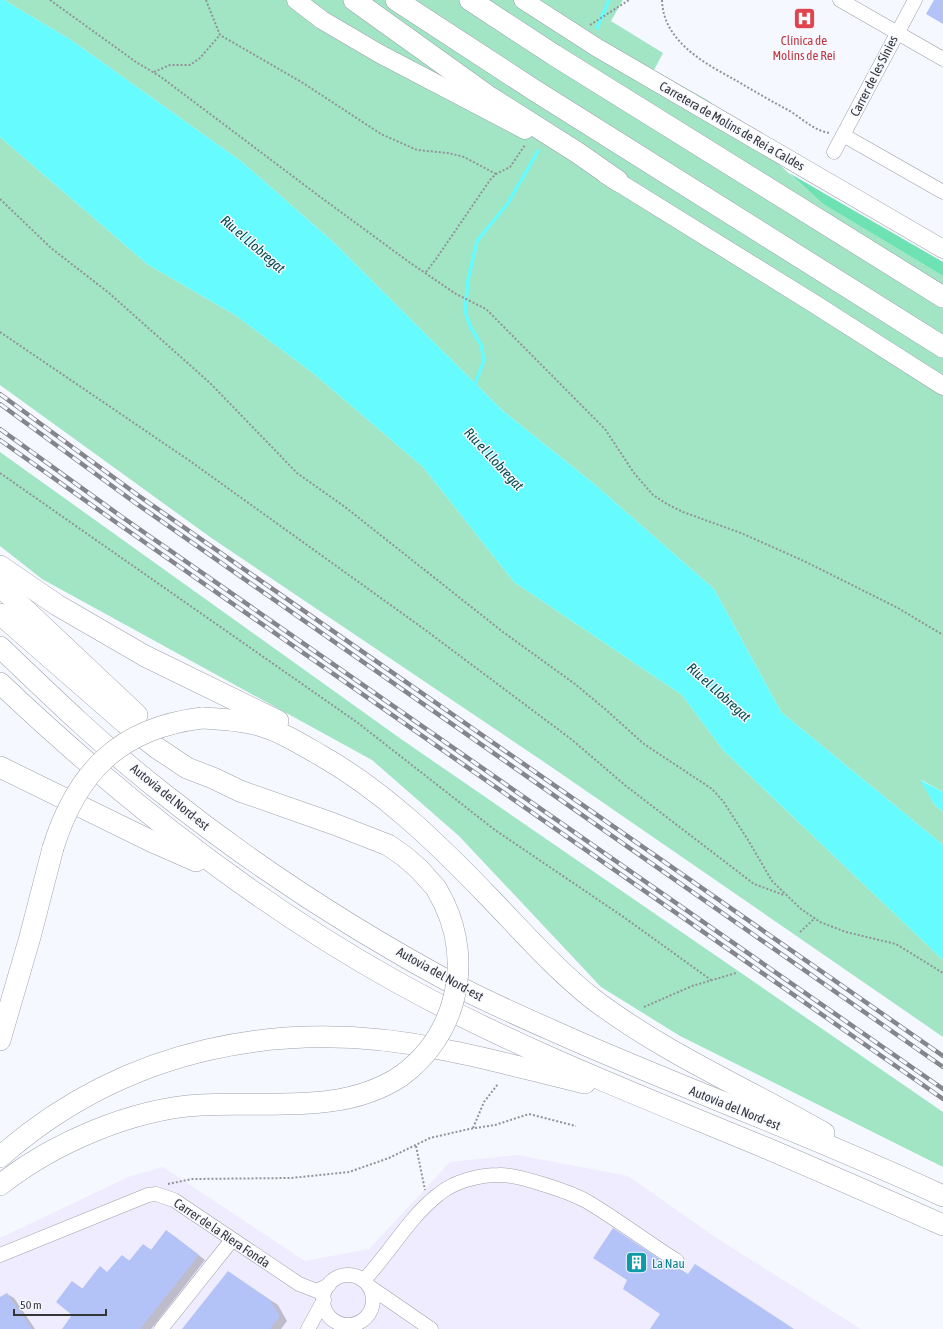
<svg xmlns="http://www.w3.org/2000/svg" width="943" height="1329" font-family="'Asap Condensed',sans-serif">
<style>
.industrial{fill:#eeecfe}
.green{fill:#a1e5c5}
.forest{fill:#6ee2b2}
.water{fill:#65fbff}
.shadow{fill:#0003}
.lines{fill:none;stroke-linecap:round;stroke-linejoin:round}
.stream{stroke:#65fbff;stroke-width:3.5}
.building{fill:#b3c3f7}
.minor-casing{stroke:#9ea1ab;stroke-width:15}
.major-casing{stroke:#9ea1ab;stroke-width:19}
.highway-casing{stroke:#9ea1ab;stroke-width:22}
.path{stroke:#919398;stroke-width:2;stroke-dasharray:2 2;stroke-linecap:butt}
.minor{stroke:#fff;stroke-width:14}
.major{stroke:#fff;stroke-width:18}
.highway{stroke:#fff;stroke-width:21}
.rail-casing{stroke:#85868c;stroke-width:4.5}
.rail{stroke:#f6f8ff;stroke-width:3;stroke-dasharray:9;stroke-linecap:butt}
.highway-bridge-casing{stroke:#9ea1ab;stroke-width:22;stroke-linecap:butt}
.highway-bridge{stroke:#fff;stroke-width:21}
.labels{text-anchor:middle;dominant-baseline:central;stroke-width:3;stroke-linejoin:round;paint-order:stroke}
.health-label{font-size:13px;fill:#be3a42;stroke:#f6f8ff}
.street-label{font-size:13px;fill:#35363a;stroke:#f6f8ff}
.culture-label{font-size:13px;fill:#0d838f;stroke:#f6f8ff;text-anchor:start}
.water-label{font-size:14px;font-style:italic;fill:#044c4d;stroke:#f6f8ff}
</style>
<rect width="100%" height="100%" fill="#f6f8ff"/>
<polygon class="industrial" points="518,1155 628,1176 718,1239 861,1329 0,1329 0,1238 128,1177 163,1167 305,1261 369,1249 450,1162"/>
<g class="green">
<polygon points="4,0 623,0 611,21 663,53 654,70 709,101 823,204 943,276 943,792 921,780 934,804 943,812 943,845 781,712 714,589 593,483 503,411 332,241 242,162 71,40"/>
<polygon points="0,137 147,264 235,315 314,374 423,467 514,582 682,695 723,750 943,960 943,1037 547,764 210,537 0,385"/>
<polygon points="0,452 401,739 943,1112 943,1167 680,1036 601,987 459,836 372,760 42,579 0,546"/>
</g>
<polygon class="forest" points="789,173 943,262 943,276 823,204"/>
<g class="water">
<polygon points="0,0 4,0 71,40 242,162 332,241 503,411 593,483 714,589 781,712 943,845 943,960 723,750 682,695 514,582 423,467 314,374 235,315 147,264 0,137"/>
<polygon points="920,780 943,792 943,812 934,804"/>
</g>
<g class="shadow">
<polygon points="174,1236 205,1260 151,1329 63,1329 73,1314 73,1282 83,1289 100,1268 108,1273 122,1256 130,1261 143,1245 152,1250"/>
<polygon points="235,1277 278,1305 287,1321 281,1329 183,1329"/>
<polygon points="7,1294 14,1298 35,1329 0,1329 0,1299"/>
</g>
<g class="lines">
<g class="stream">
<polyline points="597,28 609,0"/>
<polyline points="474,387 484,360 481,345 471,328 465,312 468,280 477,241 508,203 538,151"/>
</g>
</g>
<g class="building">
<polygon points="934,0 943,0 943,24 926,14"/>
<polygon points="613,1228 673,1268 680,1269 688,1274 695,1264 794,1329 650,1329 660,1314 623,1289 627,1280 593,1258"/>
<polygon points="166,1230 199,1255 140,1329 62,1329 72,1315 56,1302 72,1281 82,1289 100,1266 107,1272 122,1255 129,1261 143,1244 151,1250"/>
<polygon points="228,1271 270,1300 280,1316 270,1329 182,1329"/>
<polygon points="7,1293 32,1329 0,1329 0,1297"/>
</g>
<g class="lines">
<defs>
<g id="minor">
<polyline points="840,0 943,59"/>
<polyline points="843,135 943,192"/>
<polyline points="834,152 915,0"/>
<polyline points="0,1255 148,1195 156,1194 174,1200 299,1284 317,1291 329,1285"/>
<circle cx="348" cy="1300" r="25"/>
<path d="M364,1280C390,1253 409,1217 439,1194C455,1181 479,1175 499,1175C517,1174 573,1193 588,1202C618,1220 647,1242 677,1261"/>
<polyline points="370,1287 431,1329"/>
<polyline points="161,1329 232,1240"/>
<polyline points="308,1329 324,1300"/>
</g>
<g id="major">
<polyline points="296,0 322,20 380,54 525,130"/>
<polyline points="523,0 596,47 943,249"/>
<polyline points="605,174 813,303 943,386"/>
</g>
<g id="highway">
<polyline points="354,0 488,96 578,153 618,181"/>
<polyline points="396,0 534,90 943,347"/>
<polyline points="470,0 554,55 943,297"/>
<polyline points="0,566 57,605 145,656 278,721"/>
<polyline points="0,586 137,715"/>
<polyline points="0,614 125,723 157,748 187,768 213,778 240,791 334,824 388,845 404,856 419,869 436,888 444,903"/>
<path d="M0,647C52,697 104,747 160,791C254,866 356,932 461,988C498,1007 538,1024 576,1041C698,1094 823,1140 943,1196"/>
<path d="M0,683C120,797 250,900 395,981C513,1047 641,1096 766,1148C825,1173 884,1199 943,1225"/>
<path d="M202,718C221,719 240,720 258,725C280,731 301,744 320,755C385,792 438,844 489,897C523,932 555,969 593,999C664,1053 748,1089 824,1133"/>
<polyline points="0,767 155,843 196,861"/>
<polyline points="0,1040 30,937 53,848"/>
<path d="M0,1157C125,1047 284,1016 445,1050C492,1059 538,1072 585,1083"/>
<path d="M0,1185C53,1143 132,1109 200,1105C266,1101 343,1115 401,1076"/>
</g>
</defs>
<use href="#minor" class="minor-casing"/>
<use href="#major" class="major-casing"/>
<use href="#highway" class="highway-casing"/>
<g class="path">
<polyline points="50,0 136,62 161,77 319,196 409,262 456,294 486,309 605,429 634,473 653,495 667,504 683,512 741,533 804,561 898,608 943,635"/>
<polyline points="206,0 220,35 303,83 381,134 417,150 448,153 464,157 496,174"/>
<path d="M662,0C663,42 706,64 737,81C754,91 771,101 788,110C802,118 814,131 830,133"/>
<polyline points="590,25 629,0"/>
<polyline points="154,72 170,65 190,65 200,58 220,35"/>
<polyline points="0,199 51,248 109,293 210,383 297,473 345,507 503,632 575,684 605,709 644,744 712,789 723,801 748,840 772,881 801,909 820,922 846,932 896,944 943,973"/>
<polyline points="426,272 436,259 490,180 496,174 510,167 525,145"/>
<polyline points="0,332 190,461 424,629 571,739 626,786 754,884 784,895"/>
<polyline points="0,473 358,723 495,830 625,918 711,980"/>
<polyline points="800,932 815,918"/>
<polyline points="644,1007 692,986 736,973"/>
<polyline points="473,1128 484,1102 498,1084"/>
<polyline points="416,1146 425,1190"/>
<polyline points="168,1184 192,1179 291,1178 349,1172 389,1158 430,1138 469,1129 495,1125 529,1114 576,1126"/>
</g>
<use href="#minor" class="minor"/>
<use href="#major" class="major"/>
<use href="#highway" class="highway"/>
<defs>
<g id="rail">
<polyline points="0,394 139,496 943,1056"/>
<polyline points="0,404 134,502 943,1067"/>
<polyline points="0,429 122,517 943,1089"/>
<polyline points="0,440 117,523 943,1099"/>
</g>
</defs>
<use href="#rail" class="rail-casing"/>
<use href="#rail" class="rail"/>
<defs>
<g id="highway-bridge">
<path d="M53,848C77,771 120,728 202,718"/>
<path d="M401,1076C456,1036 473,964 444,903"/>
</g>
</defs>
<use href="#highway-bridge" class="highway-bridge-casing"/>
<use href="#highway-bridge" class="highway-bridge"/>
</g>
<defs>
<symbol id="hospital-square" viewBox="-11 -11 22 22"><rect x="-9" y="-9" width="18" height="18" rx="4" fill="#e0444e" stroke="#f6f8ff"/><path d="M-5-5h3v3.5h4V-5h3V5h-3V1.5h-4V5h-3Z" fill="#fff"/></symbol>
<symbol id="building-square" viewBox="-11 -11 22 22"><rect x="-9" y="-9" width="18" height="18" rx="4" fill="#0f9aa8" stroke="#f6f8ff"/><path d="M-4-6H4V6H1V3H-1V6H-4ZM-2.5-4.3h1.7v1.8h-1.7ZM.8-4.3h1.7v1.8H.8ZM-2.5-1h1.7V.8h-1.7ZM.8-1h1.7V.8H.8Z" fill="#fff"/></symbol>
</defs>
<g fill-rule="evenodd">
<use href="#hospital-square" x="792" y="6" width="25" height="25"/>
<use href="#building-square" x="624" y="1250" width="25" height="25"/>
</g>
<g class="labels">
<g class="health-label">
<text x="804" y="40">Clínica de<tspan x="804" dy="15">Molins de Rei</tspan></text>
</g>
<g class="street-label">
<text transform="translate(874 76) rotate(-63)">Carrer de les Sínies</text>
<text transform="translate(732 126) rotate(30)">Carretera de Molins de Rei a Caldes</text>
<text transform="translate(170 797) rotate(39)">Autovia del Nord-est</text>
<text transform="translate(440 974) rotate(29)">Autovia del Nord-est</text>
<text transform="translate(735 1108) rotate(22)">Autovia del Nord-est</text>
<text transform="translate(222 1233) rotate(34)">Carrer de la Riera Fonda</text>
</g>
<g class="culture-label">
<text x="652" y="1263">La Nau</text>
</g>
<g class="water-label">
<text transform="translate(253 244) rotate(41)">Riu el Llobregat</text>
<text transform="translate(494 459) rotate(47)">Riu el Llobregat</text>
<text transform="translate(719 692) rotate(42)">Riu el Llobregat</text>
</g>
</g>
<path d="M14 1309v6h92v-6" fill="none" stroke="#35363a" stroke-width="2"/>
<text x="20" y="1309" font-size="12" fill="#35363a" stroke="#f6f8ff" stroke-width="3" paint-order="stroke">50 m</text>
</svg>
